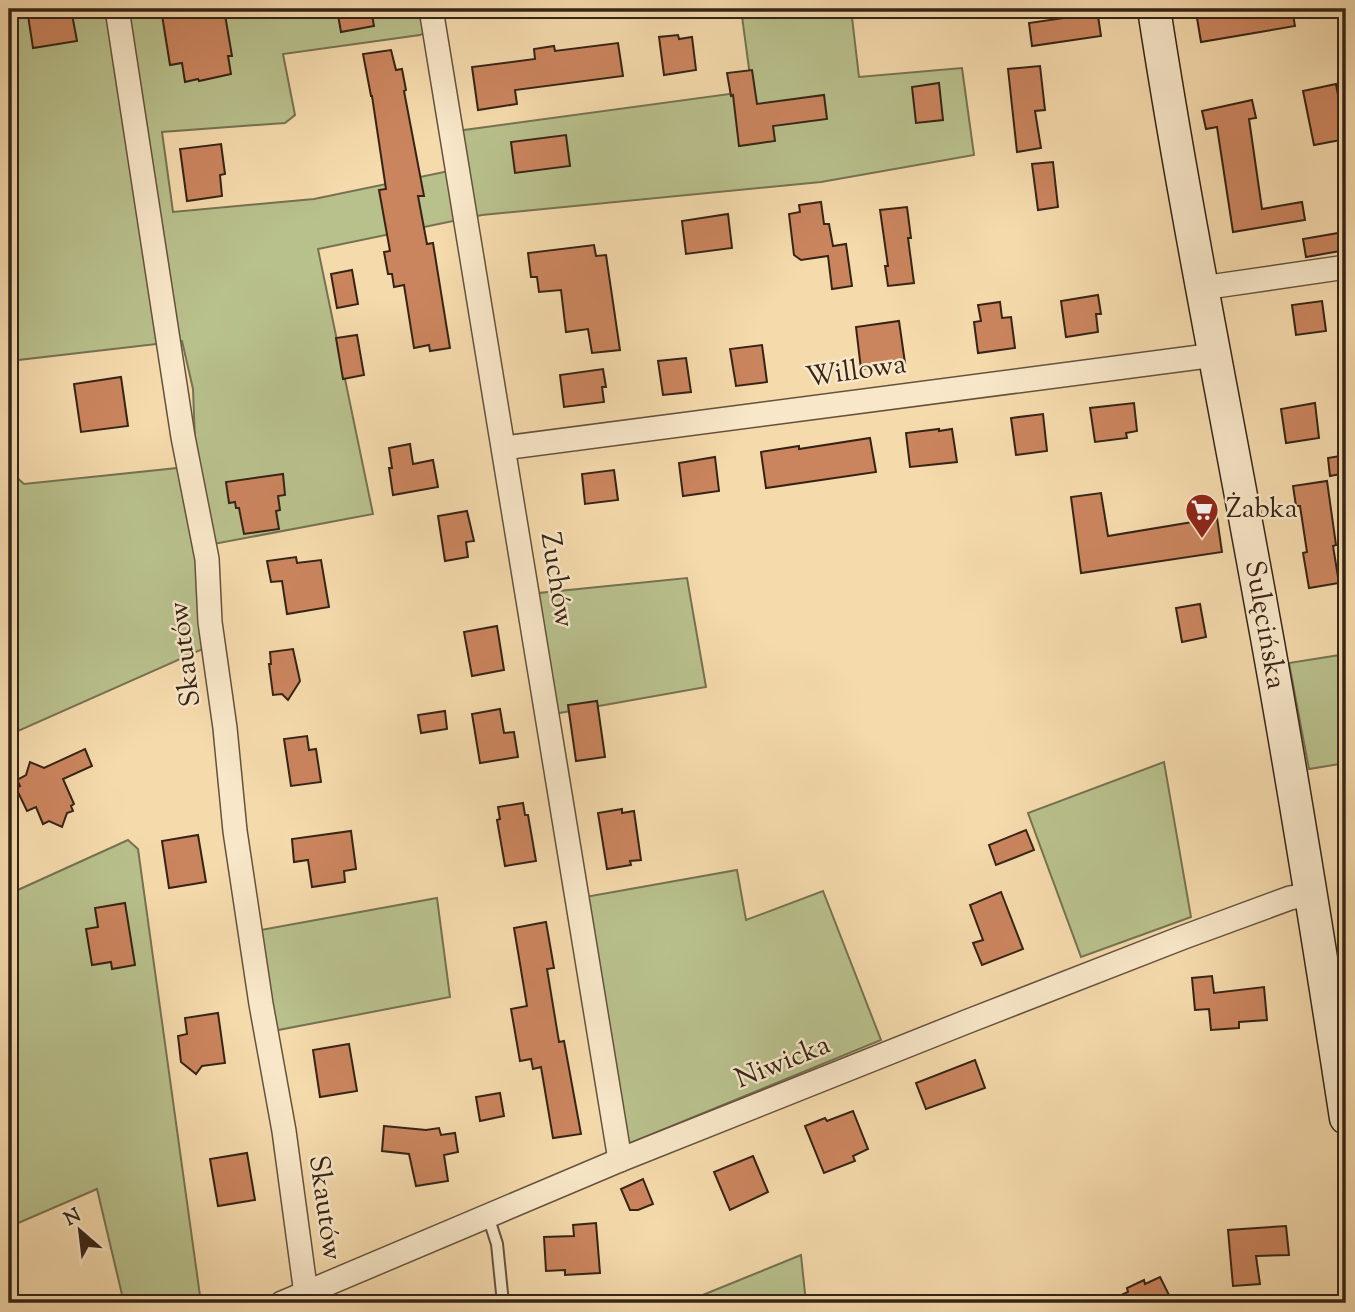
<svg xmlns="http://www.w3.org/2000/svg" width="1355" height="1312" font-family="'Sorts Mill Goudy',serif">
<style>
.green{fill:#b8c08c;stroke:#767251;stroke-width:2;fill-rule:evenodd}
.building{fill:#cb855e;stroke:#352416;stroke-width:2}
.lines{fill:none;stroke-linecap:round;stroke-linejoin:round}
.lane-casing{stroke:#65523c;stroke-width:14}
.street-casing{stroke:#65523c;stroke-width:26}
.secondary-casing{stroke:#352416;stroke-width:35}
.lane{stroke:#f8e7c9;stroke-width:10}
.street{stroke:#f8e7c9;stroke-width:23}
.secondary{stroke:#f8e7c9;stroke-width:32}
.labels{text-anchor:middle;dominant-baseline:central;stroke-width:5;stroke-linejoin:round;paint-order:stroke}
.street-label{font-size:28px;fill:#352416;stroke:#f8e7c9}
.poi-label{font-size:28px;fill:#352416;stroke:#f8e7c9;text-anchor:start}
</style>
<rect width="100%" height="100%" fill="#f5daac"/>
<filter id="stains"><feTurbulence type="fractalNoise" baseFrequency=".00286" numOctaves="4"/><feColorMatrix values="0 0 0 0 .2 0 0 0 0 .09 0 0 0 0 .02 0 0 0 .5 -.17"/></filter>
<radialGradient id="worn" r=".72"><stop offset=".6" stop-color="#630" stop-opacity="0"/><stop offset="1" stop-color="#630" stop-opacity=".3"/></radialGradient>
<g class="green">
<path d="M9,9H427L429,30L420,35L283,54L295,115L285,123L162,132L173,212L314,199L454,170L457,131L752,91L741,9H851L859,77L962,68L974,155L821,182L482,215L318,249L373,514L208,545L221,641L9,735ZM182,341L193,389L196,466L24,484L14,475L10,361Z"/>
<polygon points="687,578 706,687 548,715 539,593"/>
<polygon points="1346,654 1346,763 1309,769 1289,663"/>
<polygon points="1164,762 1191,917 1081,957 1028,813"/>
<polygon points="128,840 138,849 201,1303 124,1303 97,1189 9,1227 9,894"/>
<polygon points="737,870 746,920 823,891 881,1040 628,1144 585,897"/>
<polygon points="437,898 450,997 273,1031 250,932"/>
<polygon points="801,1255 806,1303 683,1303"/>
</g>
<g class="building">
<polygon points="27,9 71,9 77,41 33,48"/>
<polygon points="161,9 224,9 232,56 228,56 231,74 199,81 198,79 185,82 182,63 170,65"/>
<polygon points="337,9 371,9 374,26 341,32"/>
<polygon points="1070,9 1097,9 1101,36 1032,46 1029,23 1071,17"/>
<polygon points="1292,9 1295,26 1201,42 1197,18 1257,9"/>
<polygon points="678,35 679,39 692,37 696,70 664,75 659,37"/>
<polygon points="618,43 623,76 515,90 517,104 478,110 472,67 535,59 534,49 554,46 555,51"/>
<polygon points="391,50 396,70 402,69 406,90 404,91 424,196 418,196 427,244 433,243 450,348 430,351 429,345 414,348 404,285 394,287 392,274 388,274 384,252 390,251 379,190 386,189 372,96 371,96 363,54"/>
<polygon points="1040,66 1045,110 1035,111 1041,148 1017,152 1008,69"/>
<polygon points="752,70 757,104 824,95 827,119 773,126 775,141 739,146 733,95 731,96 727,73"/>
<polygon points="939,83 943,120 916,123 912,87"/>
<polygon points="1336,84 1346,139 1314,145 1303,91"/>
<polygon points="1252,100 1256,118 1249,119 1262,209 1302,202 1305,220 1233,232 1217,127 1206,129 1202,111"/>
<polygon points="566,135 570,166 515,173 511,142"/>
<polygon points="221,144 225,174 220,175 222,196 187,201 180,149"/>
<polygon points="1053,162 1058,207 1038,210 1032,164"/>
<polygon points="821,202 824,224 829,224 833,246 846,244 852,286 832,289 828,256 801,260 794,255 789,214 800,212 799,205"/>
<polygon points="907,207 911,238 908,238 914,283 888,286 885,266 888,266 880,210"/>
<polygon points="728,214 732,248 686,254 682,221"/>
<polygon points="1344,232 1346,250 1306,257 1303,239"/>
<polygon points="594,245 596,256 606,255 620,350 592,353 588,329 566,332 561,290 539,292 537,277 531,277 528,253"/>
<polygon points="352,270 358,304 337,308 331,274"/>
<polygon points="1098,295 1101,314 1096,314 1098,332 1066,337 1061,301"/>
<polygon points="1322,301 1326,331 1296,335 1292,305"/>
<polygon points="1000,302 1002,318 1011,317 1015,348 978,353 974,322 981,321 978,305"/>
<polygon points="899,321 905,363 861,369 856,327"/>
<polygon points="357,335 364,375 343,379 336,338"/>
<polygon points="762,345 767,382 736,386 730,349"/>
<polygon points="686,358 691,392 663,395 658,361"/>
<polygon points="603,369 606,387 602,387 604,402 564,407 560,375"/>
<polygon points="121,377 128,426 81,432 74,384"/>
<polygon points="1134,403 1137,431 1126,433 1127,438 1095,442 1090,408"/>
<polygon points="1315,403 1319,438 1286,443 1281,409"/>
<polygon points="1043,414 1047,451 1016,455 1011,418"/>
<polygon points="939,429 939,431 952,429 957,462 910,467 906,433"/>
<polygon points="870,438 876,472 766,488 761,452 799,446 799,449"/>
<polygon points="410,444 413,464 433,460 438,487 393,495 389,468 392,468 389,448"/>
<polygon points="1346,455 1346,473 1330,476 1328,458"/>
<polygon points="715,457 719,491 683,496 679,463"/>
<polygon points="614,470 618,500 585,504 582,474"/>
<polygon points="283,474 285,495 278,496 280,510 276,511 279,529 244,534 239,508 236,508 235,502 229,503 226,482"/>
<polygon points="1327,481 1336,545 1333,546 1339,583 1309,588 1303,553 1307,552 1300,506 1296,506 1293,486"/>
<polygon points="1101,493 1108,536 1217,518 1222,552 1081,573 1071,497"/>
<polygon points="467,511 474,541 466,542 468,557 445,561 438,516"/>
<polygon points="296,557 297,563 321,560 329,607 287,614 282,581 271,582 267,561"/>
<polygon points="1200,604 1206,637 1182,642 1176,608"/>
<polygon points="497,626 504,670 472,676 464,632"/>
<polygon points="293,649 300,681 288,700 282,694 273,695 269,664 271,664 270,652"/>
<polygon points="597,701 605,757 576,761 568,705"/>
<polygon points="500,709 504,733 514,732 518,757 480,763 472,714"/>
<polygon points="445,711 447,729 421,733 418,715"/>
<polygon points="307,736 309,750 316,749 321,782 291,786 284,739"/>
<polygon points="85,749 92,766 63,779 74,804 71,806 73,811 67,813 62,827 49,821 43,824 36,807 27,811 16,788 20,786 17,780 26,775 30,762 44,768"/>
<polygon points="523,803 525,815 528,815 536,861 505,866 497,820 500,819 498,807"/>
<polygon points="622,809 622,813 634,811 641,860 630,861 631,865 607,869 598,813"/>
<polygon points="1026,830 1034,850 996,865 989,845"/>
<polygon points="351,831 356,869 344,871 345,882 312,887 308,860 294,862 292,839"/>
<polygon points="198,835 206,882 169,888 162,841"/>
<polygon points="1001,892 1023,949 982,965 973,943 983,940 970,905"/>
<polygon points="125,903 135,965 112,969 111,962 92,965 86,929 98,927 95,908"/>
<polygon points="546,922 554,968 547,969 559,1042 564,1041 581,1134 553,1138 541,1067 533,1069 531,1059 520,1061 511,1009 527,1006 514,928"/>
<polygon points="1212,976 1214,993 1264,987 1267,1020 1239,1022 1239,1028 1211,1030 1209,1009 1195,1010 1192,978"/>
<polygon points="218,1013 225,1063 202,1066 196,1074 181,1062 178,1036 187,1034 185,1018"/>
<polygon points="349,1044 357,1091 320,1097 313,1050"/>
<polygon points="975,1060 985,1088 926,1109 916,1083"/>
<polygon points="500,1093 504,1116 480,1121 476,1097"/>
<polygon points="853,1111 868,1149 853,1156 855,1161 824,1173 805,1126 825,1118 827,1121"/>
<polygon points="384,1126 426,1130 439,1128 441,1135 455,1133 458,1152 444,1155 448,1181 416,1186 409,1154 382,1151"/>
<polygon points="247,1153 255,1200 218,1206 210,1159"/>
<polygon points="753,1156 768,1192 730,1210 714,1172"/>
<polygon points="643,1179 653,1204 638,1210 630,1210 621,1189"/>
<polygon points="596,1223 600,1273 565,1275 565,1270 546,1271 544,1237 574,1236 573,1225"/>
<polygon points="1286,1226 1289,1255 1256,1256 1260,1284 1233,1286 1228,1230"/>
<polygon points="1160,1277 1173,1303 1104,1303 1128,1292 1127,1288 1144,1280 1145,1284"/>
</g>
<g class="lines">
<defs>
<polyline id="lane" points="488,1216 497,1244 503,1303"/>
<g id="street">
<polyline points="117,9 183,437 207,559 210,622 225,728 235,831 261,1004 284,1131 306,1294"/>
<polyline points="431,9 620,1160"/>
<polyline points="1202,288 1346,267"/>
<polyline points="504,448 1215,355"/>
<polyline points="282,1303 620,1160 966,1022 1184,937 1290,898 1311,894"/>
</g>
<path id="secondary" d="M1154,9C1185,210 1226,410 1262,610C1293,779 1320,949 1346,1118"/>
</defs>
<use href="#lane" class="lane-casing"/>
<use href="#street" class="street-casing"/>
<use href="#secondary" class="secondary-casing"/>
<use href="#lane" class="lane"/>
<use href="#street" class="street"/>
<use href="#secondary" class="secondary"/>
</g>
<defs>
<symbol id="supermarket-pin" viewBox="-11 -11 22 30"><path d="M0 17L-7.5 6A9.5 9.5 0 1 1 7.5 6Z" fill="#8f2418" stroke="#f8e7c9"/><path d="M-6-5.5h2.5l.6 2H6L4.5 2H-2.5L-4.4-4H-6ZM-1.5 3.2a1.3 1.3 0 1 0 .1 0ZM3 3.2a1.3 1.3 0 1 0 .1 0Z" fill="#fff"/></symbol>
</defs>
<g fill-rule="evenodd">
<use href="#supermarket-pin" x="1183" y="491" width="38" height="52"/>
</g>
<g class="labels">
<g class="street-label">
<text transform="translate(856 372) rotate(-8)">Willowa</text>
<text transform="translate(556 580) rotate(81)">Zuchów</text>
<text transform="translate(1264 625) rotate(80)">Sulęcińska</text>
<text transform="translate(186 654) rotate(-97)">Skautów</text>
<text transform="translate(783 1063) rotate(-22)">Niwicka</text>
<text transform="translate(324 1208) rotate(82)">Skautów</text>
</g>
<g class="poi-label">
<text x="1226" y="510">Żabka</text>
</g>
</g>
<rect width="1355" height="1312" fill="none" stroke="#f5daac" stroke-width="35"/>
<rect x="10" y="10" width="1334" height="1291" fill="none" stroke="#352416" stroke-width="3.5"/>
<rect x="18" y="18" width="1320" height="1277" fill="none" stroke="#352416" stroke-width="2"/>
<g transform="translate(80 1231) rotate(332)" stroke="#f8e7c9" stroke-width="5" paint-order="stroke">
<path d="M0-5L12 26L0 18L-12 26Z" fill="#352416"/>
<text y="-10" font-size="19" font-weight="bold" text-anchor="middle" fill="#352416">N</text>
</g>
<rect width="100%" height="100%" filter="url(#stains)"/>
<rect width="100%" height="100%" fill="url(#worn)"/>
</svg>
